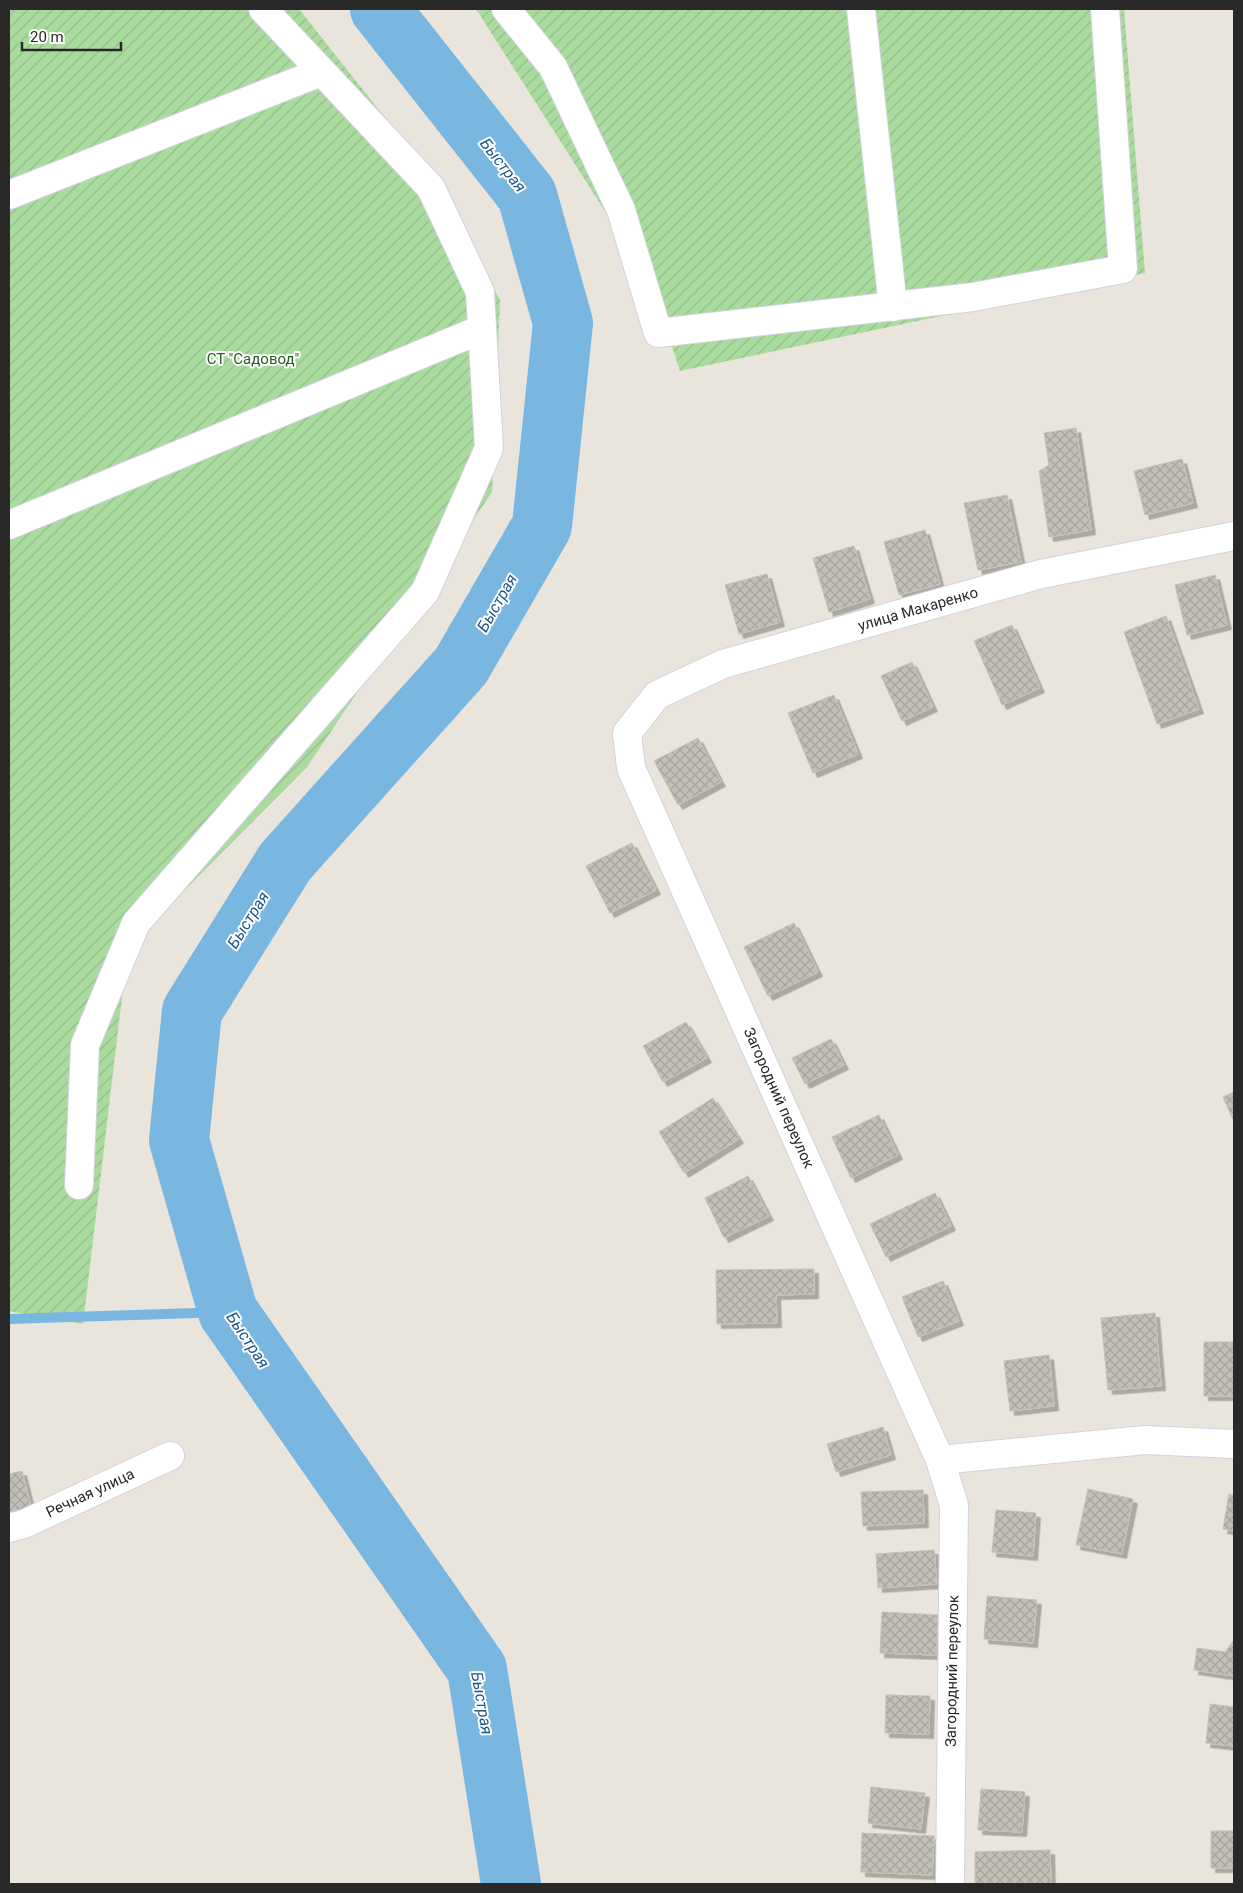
<svg xmlns="http://www.w3.org/2000/svg" width="1243" height="1893" font-family="Roboto,sans-serif">
<style>
.garden{fill:url(#garden-furrows)}
.lines{fill:none;stroke-linecap:round;stroke-linejoin:round}
.stream{stroke:#79b7e1;stroke-width:10}
.river{stroke:#79b7e1;stroke-width:60}
.building{fill:url(#building-cross-hatch);stroke:#c4c1b6;filter:url(#shadow)}
.minor-casing{stroke:#d1d2e0;stroke-width:30}
.minor{stroke:#fff;stroke-width:28}
.labels{text-anchor:middle;dominant-baseline:central;stroke-width:4;stroke-linejoin:round;paint-order:stroke}
.park-label{font-size:15px;fill:#255d21;stroke:#fff}
.street-label{font-size:15px;fill:#292929;stroke:#fff}
.water-label{font-size:16px;font-style:italic;fill:#1b558a;stroke:#fff}
</style>
<defs>
<pattern id="garden-furrows" width="10" height="10" patternUnits="userSpaceOnUse" patternTransform="scale(1.25)"><rect width="10" height="10" fill="#aadb9e"/><path d="M-1 1l2-2M0 10L10 0M9 11l2-2" fill="none" stroke="#92bc88"/></pattern>
<pattern id="building-cross-hatch" width="8" height="8" patternUnits="userSpaceOnUse" patternTransform="scale(1.25)"><rect width="8" height="8" fill="#c2bfb7"/><path d="M0 0l8 8M0 8l8-8" fill="none" stroke="#a7a49d"/></pattern>
<filter id="shadow"><feDropShadow dx="4.5" dy="4.5" stdDeviation="0" flood-color="#0004"/></filter>
</defs>
<rect width="100%" height="100%" fill="#e9e5dc"/>
<g class="garden">
<polygon points="9,9 299,9 428,172 500,300 492,492 307,767 128,947 83,1324 9,1311"/>
<polygon points="476,9 1124,9 1145,273 680,371 652,285"/>
</g>
<g class="lines">
<polyline class="stream" points="9,1319 228,1312"/>
<polyline class="river" points="380,9 527,195 563,323 542,526 461,666 285,862 192,1011 179,1140 228,1312 477,1669 511,1884"/>
</g>
<g class="building">
<polygon points="1076,428 1091,530 1049,537 1039,471 1049,465 1044,433"/>
<polygon points="1182,459 1193,503 1145,515 1134,471"/>
<polygon points="1007,495 1021,562 978,570 964,503"/>
<polygon points="925,530 940,584 899,595 884,542"/>
<polygon points="854,546 870,599 829,612 813,558"/>
<polygon points="767,574 780,622 739,634 725,585"/>
<polygon points="1215,575 1227,625 1187,635 1175,585"/>
<polygon points="1166,616 1199,709 1157,724 1124,632"/>
<polygon points="1012,625 1040,688 1002,705 974,641"/>
<polygon points="912,662 933,707 902,721 881,676"/>
<polygon points="834,695 858,754 813,773 788,713"/>
<polygon points="698,738 721,782 678,805 654,761"/>
<polygon points="632,843 656,890 610,913 586,866"/>
<polygon points="794,923 818,972 768,996 744,947"/>
<polygon points="686,1022 707,1058 663,1082 643,1046"/>
<polygon points="831,1039 844,1065 805,1084 792,1058"/>
<polygon points="1234,1092 1234,1122 1223,1097"/>
<polygon points="713,1098 739,1139 684,1173 659,1132"/>
<polygon points="879,1115 898,1155 851,1178 832,1137"/>
<polygon points="748,1176 769,1216 724,1238 705,1198"/>
<polygon points="935,1193 951,1226 886,1257 870,1224"/>
<polygon points="814,1269 814,1294 776,1295 777,1323 717,1324 716,1270"/>
<polygon points="943,1281 959,1321 918,1337 902,1297"/>
<polygon points="1155,1313 1161,1386 1108,1390 1101,1318"/>
<rect x="1204" y="1342" width="30" height="54"/>
<polygon points="1049,1355 1054,1406 1010,1411 1004,1361"/>
<polygon points="883,1427 891,1455 836,1472 827,1444"/>
<polygon points="22,1471 31,1507 9,1512 9,1474"/>
<polygon points="1088,1489 1133,1499 1122,1554 1076,1545"/>
<polygon points="923,1490 924,1523 863,1526 861,1492"/>
<polygon points="1229,1494 1234,1495 1234,1531 1223,1529"/>
<polygon points="996,1510 1036,1513 1033,1556 992,1552"/>
<polygon points="934,1550 937,1584 878,1588 876,1554"/>
<polygon points="987,1596 1037,1600 1033,1643 984,1639"/>
<polygon points="882,1612 938,1615 936,1655 880,1653"/>
<polygon points="1234,1640 1234,1676 1194,1670 1197,1648 1225,1652"/>
<polygon points="886,1695 930,1696 929,1734 885,1733"/>
<polygon points="1210,1704 1234,1707 1234,1746 1206,1743"/>
<polygon points="871,1787 925,1793 921,1829 868,1823"/>
<polygon points="981,1789 1025,1792 1022,1832 978,1830"/>
<rect x="1211" y="1831" width="23" height="37"/>
<polygon points="862,1833 934,1836 932,1875 861,1872"/>
<polygon points="1050,1850 1051,1884 975,1884 975,1852"/>
</g>
<g class="lines">
<defs>
<g id="minor">
<polyline points="506,9 553,67 621,210 658,333 973,297 1123,269 1105,9"/>
<polyline points="861,9 893,307"/>
<polyline points="9,195 321,72"/>
<polyline points="9,525 482,329"/>
<polyline points="79,1185 85,1045 136,923 425,592 489,448 480,292 431,188 263,9"/>
<polyline points="940,1460 1145,1440 1234,1444"/>
<polyline points="9,1528 24,1524 170,1456"/>
<polyline points="950,1884 954,1505 940,1460 631,768 627,733 657,695 723,664 1041,574 1234,536"/>
</g>
</defs>
<use href="#minor" class="minor-casing"/>
<use href="#minor" class="minor"/>
</g>
<g class="labels">
<g class="park-label">
<text x="253" y="359">СТ "Садовод"</text>
</g>
<g class="street-label">
<text transform="translate(918 609) rotate(-16)">улица Макаренко</text>
<text transform="translate(779 1098) rotate(66)">Загородний переулок</text>
<text transform="translate(90 1493) rotate(-25)">Речная улица</text>
<text transform="translate(952 1671) rotate(-89)">Загородний переулок</text>
</g>
<g class="water-label">
<text transform="translate(503 165) rotate(52)">Быстрая</text>
<text transform="translate(497 603) rotate(-60)">Быстрая</text>
<text transform="translate(248 920) rotate(-58)">Быстрая</text>
<text transform="translate(248 1340) rotate(56)">Быстрая</text>
<text transform="translate(482 1703) rotate(80)">Быстрая</text>
</g>
</g>
<rect width="1243" height="1893" fill="none" stroke="#292929" stroke-width="20"/>
<path d="M22 42v8h99v-8" fill="none" stroke="#292929" stroke-width="2.5"/>
<text x="30" y="42" font-size="15" fill="#292929" stroke="#ffffff" stroke-width="4" paint-order="stroke">20 m</text>
</svg>
